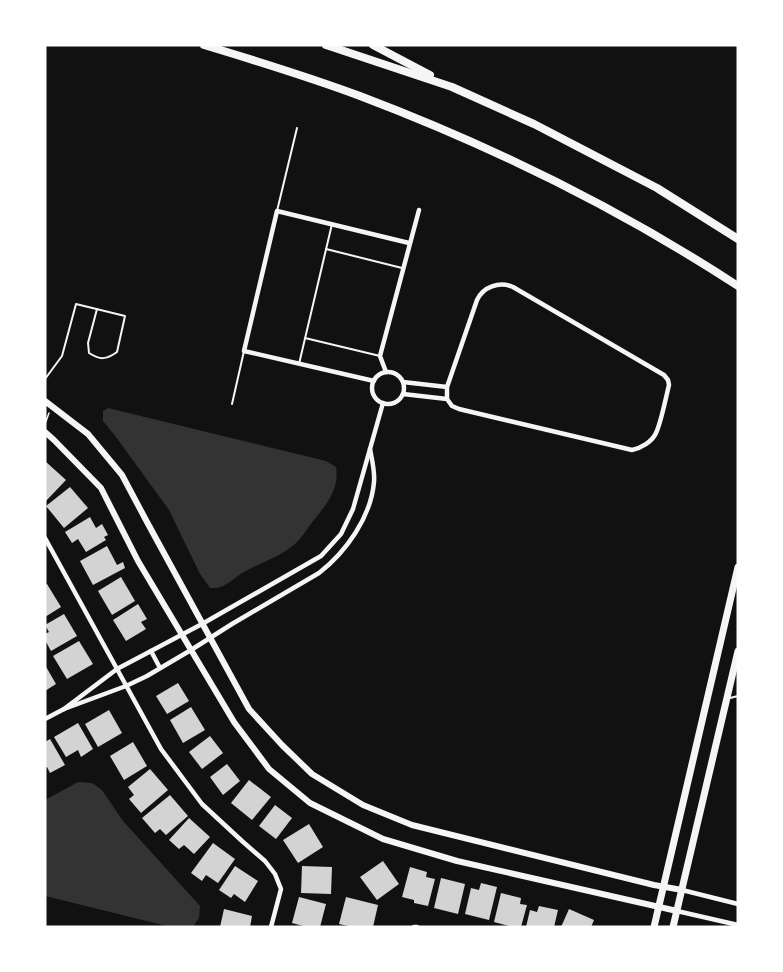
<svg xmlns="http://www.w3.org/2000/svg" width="783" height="972" font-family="'Fira Sans',sans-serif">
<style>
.water{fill:#333}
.building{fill:#d3d3d3}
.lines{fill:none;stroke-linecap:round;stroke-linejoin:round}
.path{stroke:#f5f5f5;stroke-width:1.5}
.service{stroke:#f5f5f5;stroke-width:2}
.minor{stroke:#f5f5f5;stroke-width:4.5}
.tertiary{stroke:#f5f5f5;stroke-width:6}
.secondary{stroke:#f5f5f5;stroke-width:7}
.motorway{stroke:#f5f5f5;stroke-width:8}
</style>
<rect width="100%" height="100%" fill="#111"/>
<g class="water">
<path d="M108,408L326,461L336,467C340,491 324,507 310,525C306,531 301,538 296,543C281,557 259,563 242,573C230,581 225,589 210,588L200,574L169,510L116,437L103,421V411Z"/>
<polygon points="78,782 92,783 102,790 123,821 200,906 199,918 193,927 171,927 45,896 45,800"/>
</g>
<g class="building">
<polygon points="45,461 66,480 45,502"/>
<polygon points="70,487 88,508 64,528 46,506"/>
<polygon points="90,517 96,528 102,524 108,535 104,537 106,540 86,552 78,539 72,543 65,532"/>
<polygon points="107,546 117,565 123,562 125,568 93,585 80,561"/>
<polygon points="121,577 135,601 112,615 98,591"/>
<polygon points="47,584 61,607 45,617 45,585"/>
<polygon points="138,604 147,619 141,622 146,629 126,641 113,620"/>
<polygon points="64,614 77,636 51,651 45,640 45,634 49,632 45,625"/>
<polygon points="79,641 93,664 67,679 53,656"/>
<polygon points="45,665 56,684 45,691"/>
<polygon points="178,683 189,701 167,714 156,696"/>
<polygon points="191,707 205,730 183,743 170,720"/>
<polygon points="109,710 122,733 98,747 85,724"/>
<polygon points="78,723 93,749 81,757 78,750 66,757 54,737"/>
<polygon points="210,736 223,753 202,769 189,752"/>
<polygon points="50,739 65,765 50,773 47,767 45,768 45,742"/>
<polygon points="133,742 147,766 124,780 110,756"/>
<polygon points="227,764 240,781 223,795 210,777"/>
<polygon points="150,769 168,790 141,813 129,799 134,795 128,787"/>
<polygon points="249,780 271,797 252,820 231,803"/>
<polygon points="170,795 188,816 166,835 160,829 155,833 142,818"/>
<polygon points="275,805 292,818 276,839 259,826"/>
<polygon points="189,818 210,837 194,854 184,845 179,849 169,840"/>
<polygon points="309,824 323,847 298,863 283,840"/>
<polygon points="213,843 235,859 218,883 206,875 202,881 191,873"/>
<polygon points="383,861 399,884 377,900 360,877"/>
<polygon points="235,866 258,881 245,902 234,894 231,898 219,890"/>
<polygon points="302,866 332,867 331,894 301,893"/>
<polygon points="410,867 427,872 426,877 435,879 428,906 414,903 414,900 402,897"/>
<polygon points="441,878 465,884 458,914 434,908"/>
<polygon points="481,883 497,887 489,920 465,914 471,888 479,890"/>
<polygon points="501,893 521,898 520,904 527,905 521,927 513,927 494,922"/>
<polygon points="299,897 326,904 320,927 307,927 292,923"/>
<polygon points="346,897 378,905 373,927 353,927 339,924"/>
<polygon points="539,906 558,910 554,927 526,927 530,910 537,912"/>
<polygon points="224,909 252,916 250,927 220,927"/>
<polygon points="569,909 594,920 591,927 561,927"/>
</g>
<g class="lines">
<polyline class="path" points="45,424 49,413"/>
<g class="service">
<polyline points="277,211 297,128"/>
<polyline points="326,249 402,268"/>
<polyline points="305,338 380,356"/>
<polyline points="299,364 332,224"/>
<path d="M45,379L62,356L76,304L125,316L117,352C106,360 100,360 89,353L88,343L97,309"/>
<polyline points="232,404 244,351"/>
<polyline points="730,698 738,696"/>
</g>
<g class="minor">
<polyline points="386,372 380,356 419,210"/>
<circle cx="388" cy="388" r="16"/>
<polyline points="374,381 244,351 277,211 409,243"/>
<polyline points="403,382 447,387"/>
<path d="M403,394L447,399L452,406L459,409L632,450C641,448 652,442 656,433C661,423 666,397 669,385L668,380L664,375L513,287C499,281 483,287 477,300L447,387V399"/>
<polyline points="45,538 161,749 202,804 242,841 265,861 275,874 281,889 271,927"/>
<polyline points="151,651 160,668"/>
<polyline points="64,709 117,669 202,624 321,556 341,534 353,509 383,403"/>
<path d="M45,719L64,709L126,686L147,676L191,650L232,624L319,573C346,552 371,517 374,482C375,471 372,460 370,449"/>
<polyline points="682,890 738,904"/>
<polyline points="677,911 738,925"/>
<polyline points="414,927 417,927"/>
</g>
<g class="tertiary">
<polyline points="45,401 88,434 122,475 147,522 249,709 282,745 312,774 363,805 412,825 654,885 682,890"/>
<polyline points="45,432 54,440 101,488 138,561 234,722 269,769 310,803 383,839 457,861 677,911"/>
</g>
<g class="secondary">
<polyline points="654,927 738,567"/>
<polyline points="673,927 738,651"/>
</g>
<g class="motorway">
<path d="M204,45C257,61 309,77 360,96C492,146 620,209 738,286"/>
<polyline points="326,45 452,87 534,124 657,188 738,239"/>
<polyline points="373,45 430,75"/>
</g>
</g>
<rect width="783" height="972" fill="none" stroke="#ffffff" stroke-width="93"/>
</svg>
